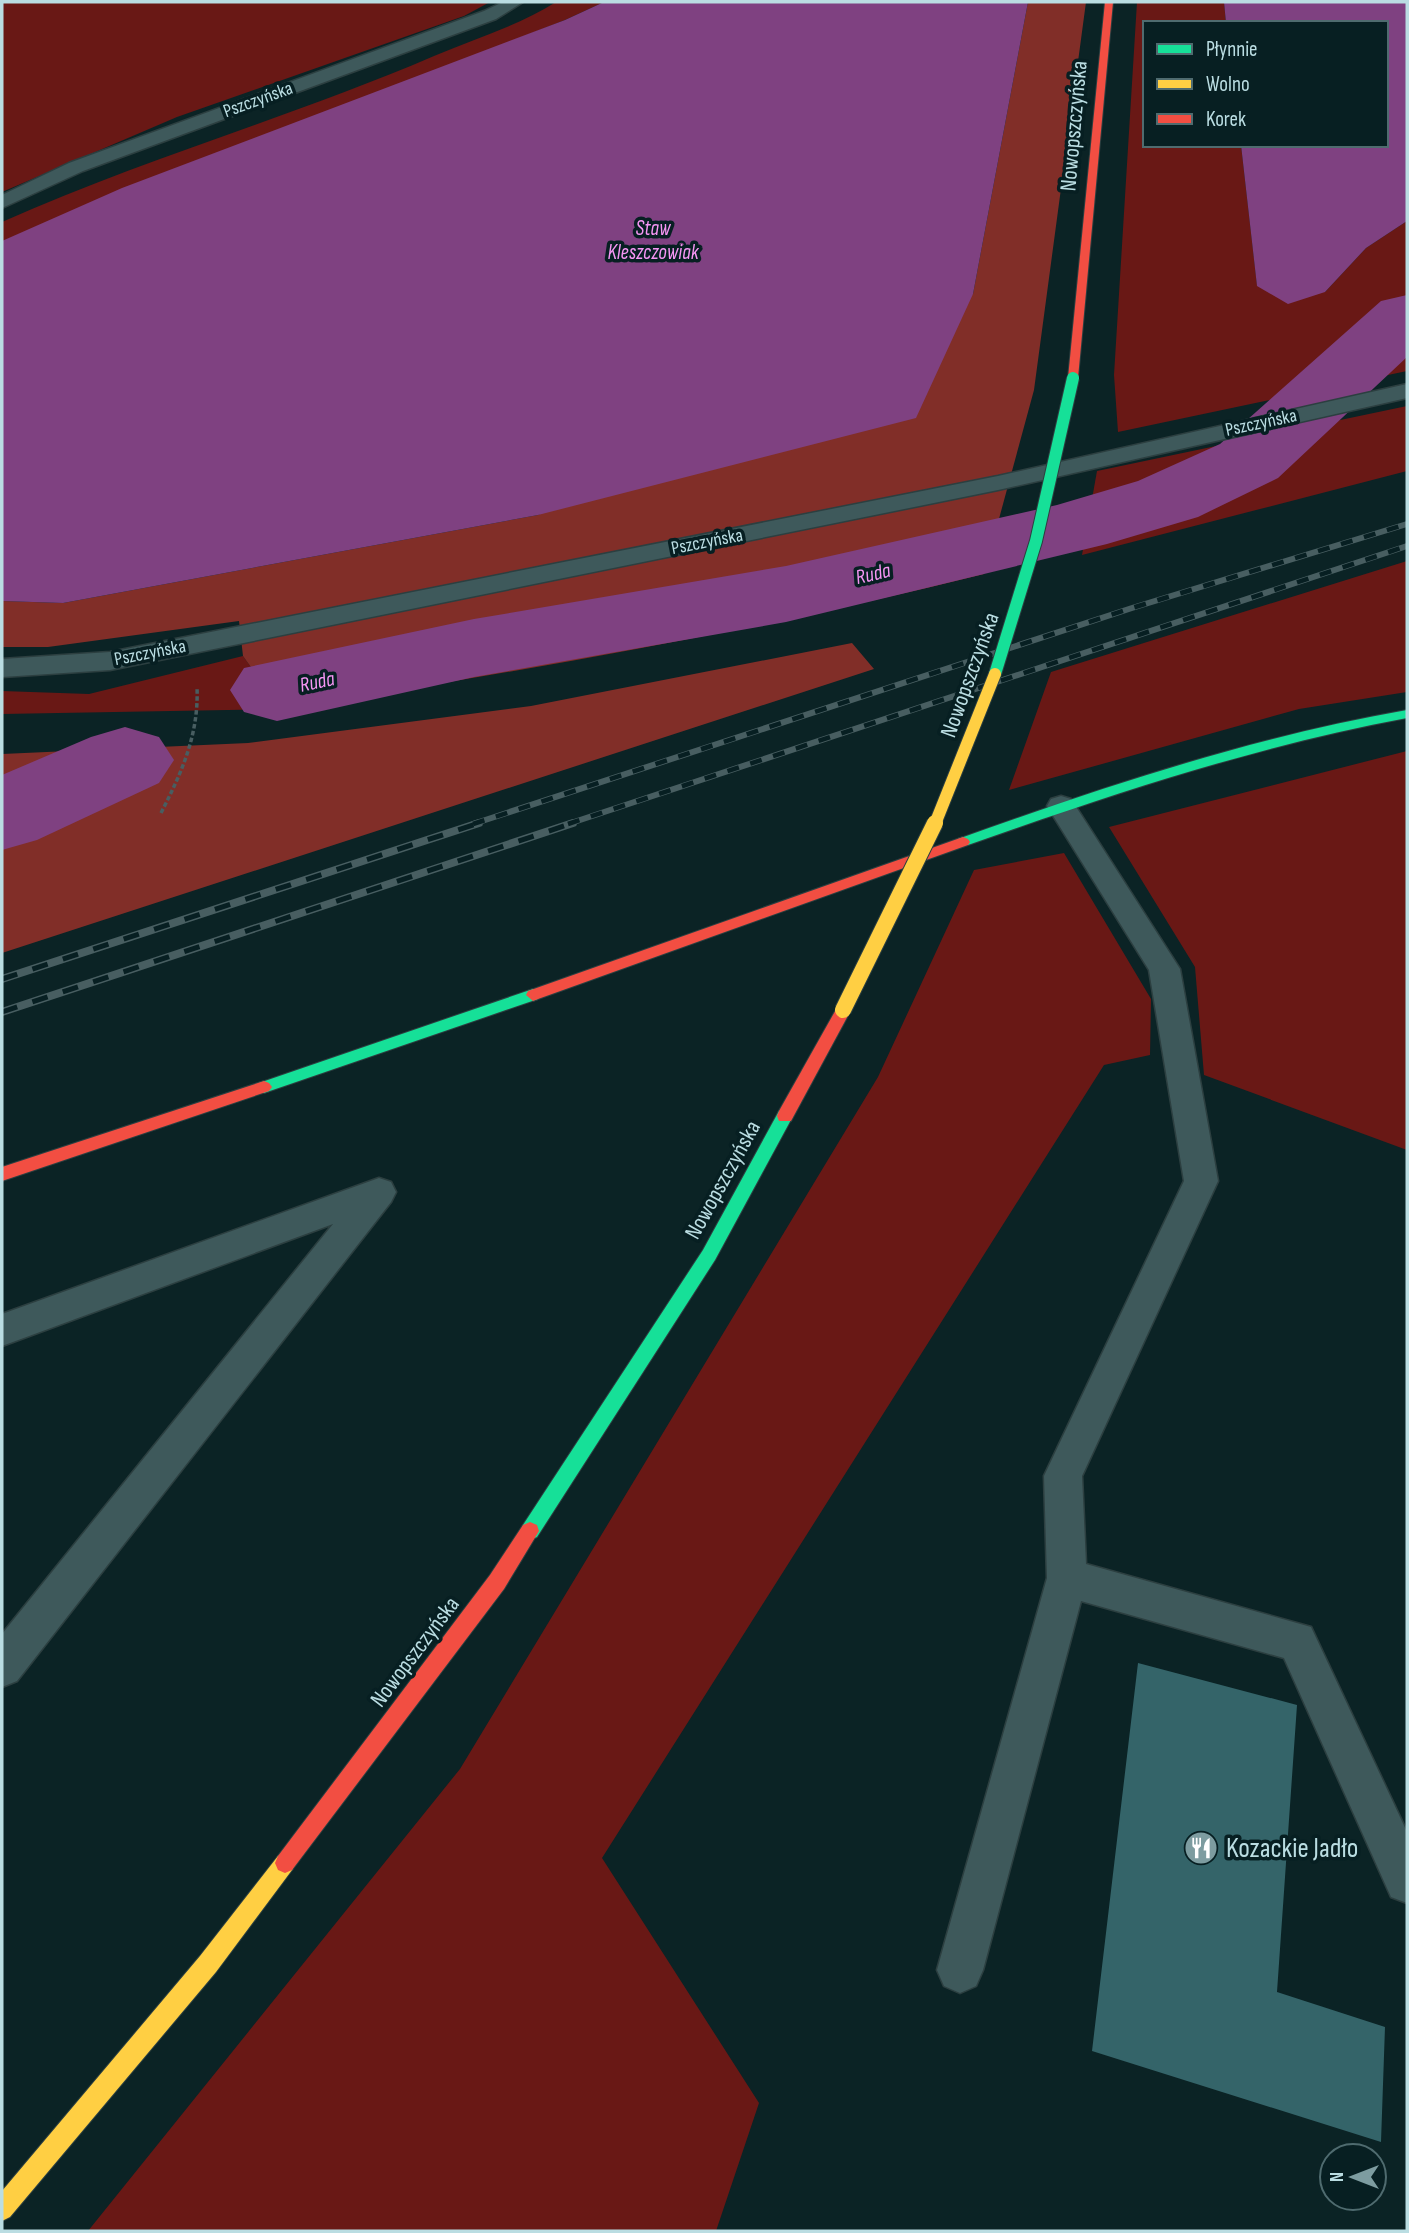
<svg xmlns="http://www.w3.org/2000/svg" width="1409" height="2233" font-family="'Sofia Sans Condensed',sans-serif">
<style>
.green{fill:#691815}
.forest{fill:#812e28}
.water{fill:#7f4181}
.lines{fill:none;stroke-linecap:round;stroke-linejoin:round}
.river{fill:#7f4181;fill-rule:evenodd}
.building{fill:#346469}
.lane-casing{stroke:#2c3f40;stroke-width:3}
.fast-casing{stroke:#2c3f40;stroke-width:2}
.slow-casing{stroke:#2c3f40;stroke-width:2}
.jam-casing{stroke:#2c3f40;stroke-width:2}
.path{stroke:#485e61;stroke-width:3.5;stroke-dasharray:4.5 2.5;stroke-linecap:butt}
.lane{fill:#3e595b;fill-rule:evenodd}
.fast{fill:#16e098;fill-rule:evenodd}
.slow{fill:#ffcf43;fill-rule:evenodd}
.jam{fill:#f24e42;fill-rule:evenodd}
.rail-far1-casing{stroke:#485e61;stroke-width:6}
.rail-casing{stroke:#485e61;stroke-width:8}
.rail-far1{stroke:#071f22;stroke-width:4.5;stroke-dasharray:12;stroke-linecap:butt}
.rail{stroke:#071f22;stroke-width:5;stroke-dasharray:16;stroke-linecap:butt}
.fast-bridge-casing{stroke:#2c3f40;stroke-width:14;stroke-linecap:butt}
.slow-bridge-far1-casing{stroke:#2c3f40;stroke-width:14;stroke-linecap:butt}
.slow-bridge-casing{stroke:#2c3f40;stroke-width:18;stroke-linecap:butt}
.fast-bridge{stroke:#16e098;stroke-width:12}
.slow-bridge-far1{stroke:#ffcf43;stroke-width:12}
.slow-bridge{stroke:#ffcf43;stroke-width:16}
.labels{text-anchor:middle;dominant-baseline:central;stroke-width:7;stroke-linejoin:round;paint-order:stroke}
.far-street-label{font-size:19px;fill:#badde2;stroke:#071f22}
.far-water-label{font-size:21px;font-style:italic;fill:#f696f4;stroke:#071f22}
.street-label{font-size:23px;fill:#badde2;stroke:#071f22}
.near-poi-label{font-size:28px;fill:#badde2;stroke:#071f22;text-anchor:start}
</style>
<rect width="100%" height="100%" fill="#0b2325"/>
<g class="green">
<polygon points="2,2 490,2 464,16 177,117 2,192"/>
<path d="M556,2H604L565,20L2,242V222C143,159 292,117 434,56C474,39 520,25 556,2Z"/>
<polygon points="1137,2 1224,2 1226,23 1145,23 1145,145 1241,145 1257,285 1325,292 1366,248 1407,221 1407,371 1118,432 1114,375"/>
<polygon points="1407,406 1407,471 1082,555 1097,471"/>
<polygon points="1407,561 1407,692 1299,709 1009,790 1051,672"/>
<polygon points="243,656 281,709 2,714 2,691 89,694"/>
<polygon points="1407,751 1407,1150 1204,1075 1195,967 1109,827"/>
<polygon points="1064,853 1151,999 1150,1055 1104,1065 602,1858 759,2103 716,2231 88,2231 460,1769 878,1077 974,870"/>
</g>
<g class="forest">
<path d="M1028,2H1086L1034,390L984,574C752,632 517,672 281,709L243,656L239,621L48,647H2V601L63,603L538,515L973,294Z"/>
<polygon points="852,643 874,669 2,953 2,754 248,743 531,706"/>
</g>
<g class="water">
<polygon points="604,2 1028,2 973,294 916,418 538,515 63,603 2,601 2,241 122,188 565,20"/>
<polygon points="1224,2 1407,2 1407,221 1366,248 1325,292 1288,304 1257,286 1241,145 1386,145 1386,23 1226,23"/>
</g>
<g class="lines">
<g class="river">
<polygon points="1407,295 1407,357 1278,478 1198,517 1107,544 786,622 474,677 277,721 244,712 230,690 244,668 474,619 786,566 1057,505 1138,481 1220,444 1381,301"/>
<polygon points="125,727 159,737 174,760 159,783 37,840 2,850 2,775 91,737"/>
</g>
</g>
<polygon class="building" points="1138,1663 1297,1705 1277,1992 1385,2027 1381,2142 1092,2051"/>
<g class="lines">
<defs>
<g id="lane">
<polygon points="503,2 523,2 496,19 83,171 2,208 2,195 69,163 484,11"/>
<polygon points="1407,384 1407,398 998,490 110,670 2,677 2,659 110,652 998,476"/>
<polygon points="1061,796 1071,799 1180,969 1218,1181 1082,1476 1086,1564 1311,1627 1407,1832 1407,1903 1391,1897 1284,1658 1081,1601 983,1970 976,1986 960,1993 944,1986 937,1970 1047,1578 1044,1476 1184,1181 1149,970 1047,806 1051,799"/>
<polygon points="379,1178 391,1182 396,1192 391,1202 17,1681 2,1687 2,1634 333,1224 2,1346 2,1314"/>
</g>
<g id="fast">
<path d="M1407,710V718C1256,746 1113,794 968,845H958L956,842L958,839C1106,786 1253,737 1407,710Z"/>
<polygon points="533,989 540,995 538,999 264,1093 259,1091 256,1087 259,1083"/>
<polygon points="785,1110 791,1111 793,1116 715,1260 537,1537 530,1540 523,1537 521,1531 523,1525 703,1250 779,1111"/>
</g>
<polygon id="slow" points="285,1853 292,1856 295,1863 292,1870 216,1972 10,2217 2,2221 2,2191 200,1956 278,1856"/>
<g id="jam">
<polygon points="1105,2 1113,2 1078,378 1073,381 1068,378"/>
<polygon points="963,837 968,839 970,842 968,845 538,999 533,1001 526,995 528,991"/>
<polygon points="843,1004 851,1010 791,1121 779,1121 777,1116 779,1111 838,1006"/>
<polygon points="264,1081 269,1083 272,1087 269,1091 2,1181 2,1167"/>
<polygon points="530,1522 537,1525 539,1531 504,1589 292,1870 285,1873 278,1870 275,1863 278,1856 490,1575 523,1525"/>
</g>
</defs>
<use href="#lane" class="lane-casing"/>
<use href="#fast" class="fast-casing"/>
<use href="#slow" class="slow-casing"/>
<use href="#jam" class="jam-casing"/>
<path class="path" d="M161,813C182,772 199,734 197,687"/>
<use href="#lane" class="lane"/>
<use href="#fast" class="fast"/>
<use href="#slow" class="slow"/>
<use href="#jam" class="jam"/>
<defs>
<g id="rail-far1">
<polyline points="473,824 1132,608 1407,524"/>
<polyline points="568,824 1407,546"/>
</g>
<g id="rail">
<polyline points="2,979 479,823"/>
<polyline points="2,1012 573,823"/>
</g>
</defs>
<use href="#rail-far1" class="rail-far1-casing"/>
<use href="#rail" class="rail-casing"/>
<use href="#rail-far1" class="rail-far1"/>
<use href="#rail" class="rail"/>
<defs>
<polyline id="fast-bridge" points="995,674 1036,541 1073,378"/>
<polyline id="slow-bridge-far1" points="935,824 995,674"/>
<polyline id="slow-bridge" points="843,1010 935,823"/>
</defs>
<use href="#fast-bridge" class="fast-bridge-casing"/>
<use href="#slow-bridge-far1" class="slow-bridge-far1-casing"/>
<use href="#slow-bridge" class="slow-bridge-casing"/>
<use href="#fast-bridge" class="fast-bridge"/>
<use href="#slow-bridge-far1" class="slow-bridge-far1"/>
<use href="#slow-bridge" class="slow-bridge"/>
</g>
<defs>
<symbol id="restaurant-disc" viewBox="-11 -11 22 22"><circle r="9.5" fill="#7d9ca0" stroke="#071f22"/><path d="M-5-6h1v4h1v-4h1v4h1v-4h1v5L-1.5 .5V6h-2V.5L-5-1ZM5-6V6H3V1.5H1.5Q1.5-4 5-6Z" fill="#fff"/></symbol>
</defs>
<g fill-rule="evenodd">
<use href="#restaurant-disc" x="1182" y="1829" width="38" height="38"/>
</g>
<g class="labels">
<g class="far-street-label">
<text transform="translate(258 100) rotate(-20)">Pszczyńska</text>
<text transform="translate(1261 423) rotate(-12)">Pszczyńska</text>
<text transform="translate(707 542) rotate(-11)">Pszczyńska</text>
<text transform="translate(150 653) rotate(-11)">Pszczyńska</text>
</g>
<g class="far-water-label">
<text x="653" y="228">Staw<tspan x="653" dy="24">Kleszczowiak</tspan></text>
<text transform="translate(873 574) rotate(-13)">Ruda</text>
<text transform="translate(317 682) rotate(-12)">Ruda</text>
</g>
<g class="street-label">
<text transform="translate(1074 126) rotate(-85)">Nowopszczyńska</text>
<text transform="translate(970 675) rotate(-70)">Nowopszczyńska</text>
<text transform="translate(723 1180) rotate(-61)">Nowopszczyńska</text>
<text transform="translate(415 1652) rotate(-53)">Nowopszczyńska</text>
</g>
<g class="near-poi-label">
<text x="1226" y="1848">Kozackie Jadło</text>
</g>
</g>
<rect width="1409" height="2233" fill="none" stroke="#badde2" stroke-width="7"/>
<rect x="1143" y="21" width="245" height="126" fill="#071f22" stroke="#4f6b6f" stroke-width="2"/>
<rect x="1157" y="44" width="35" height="10" fill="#16e098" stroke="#4f6b6f" stroke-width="2"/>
<text x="1206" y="56" font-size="21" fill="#badde2">Płynnie</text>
<rect x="1157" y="79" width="35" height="10" fill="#ffcf43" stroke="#4f6b6f" stroke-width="2"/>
<text x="1206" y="91" font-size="21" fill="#badde2">Wolno</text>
<rect x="1157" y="114" width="35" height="10" fill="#f24e42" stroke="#4f6b6f" stroke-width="2"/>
<text x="1206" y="126" font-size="21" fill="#badde2">Korek</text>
<g transform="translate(1353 2177) rotate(270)"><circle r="33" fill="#071f22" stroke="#4f6b6f" stroke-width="2"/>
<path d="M0-5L12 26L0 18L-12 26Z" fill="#7d9ca0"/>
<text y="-10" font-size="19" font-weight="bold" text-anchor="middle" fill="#badde2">N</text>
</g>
</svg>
